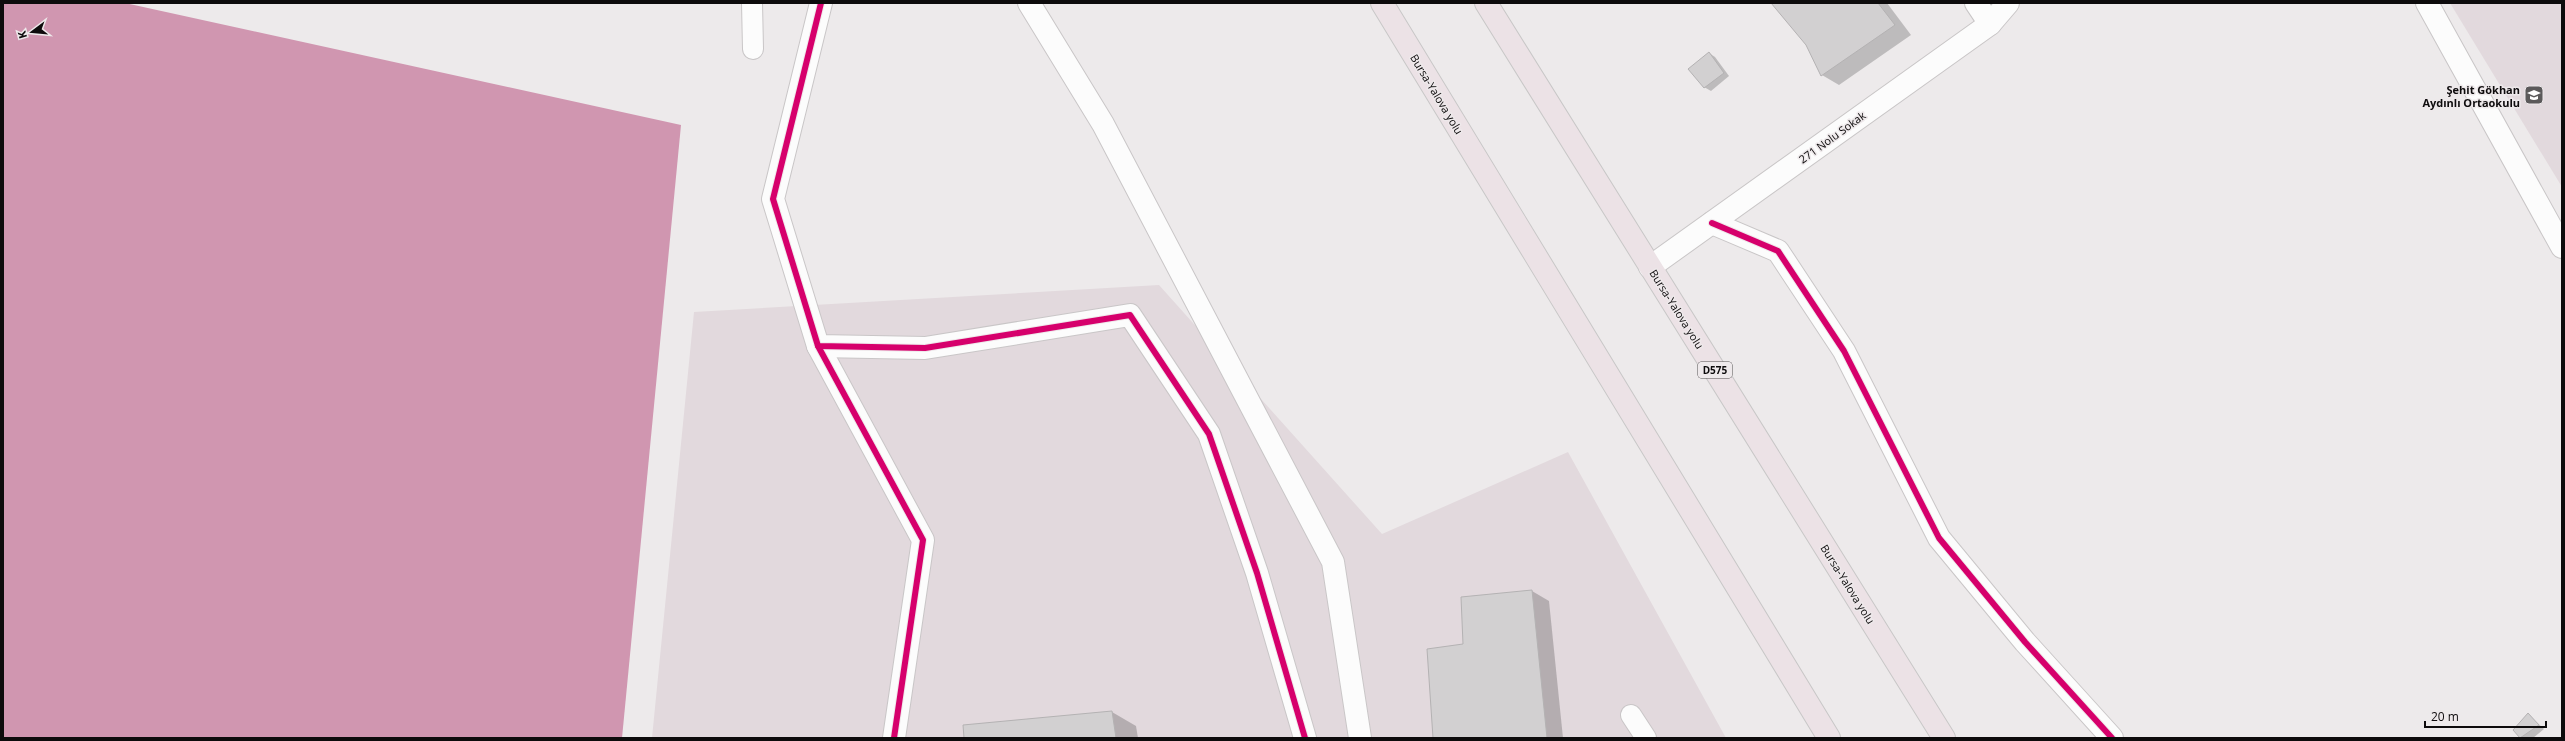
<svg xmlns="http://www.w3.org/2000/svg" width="2565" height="741" font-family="'Open Sans',sans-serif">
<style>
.built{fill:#e2d9dd}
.water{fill:#d096b0}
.shadow{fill:#0003}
.building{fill:#d2d0d1;stroke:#b4b2b3}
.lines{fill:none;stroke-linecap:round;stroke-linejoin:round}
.service-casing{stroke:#c9c6c7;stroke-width:22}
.minor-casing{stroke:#c9c6c7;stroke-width:24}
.trunk-casing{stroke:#c8c7c7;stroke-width:24}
.service{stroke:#fcfcfc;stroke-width:20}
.minor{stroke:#fcfcfc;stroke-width:22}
.trunk{stroke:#ece2e6;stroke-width:22}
.cycleway-casing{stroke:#eee9eb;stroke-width:8}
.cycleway{stroke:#d6006c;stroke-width:6}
.labels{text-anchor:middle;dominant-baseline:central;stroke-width:3;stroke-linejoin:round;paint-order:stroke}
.shield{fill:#eee9eb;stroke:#504e4f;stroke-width:1}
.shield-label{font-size:10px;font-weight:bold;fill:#0d0b0c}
.poi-label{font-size:11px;font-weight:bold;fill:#0d0b0c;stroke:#eee9eb;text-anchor:end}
.street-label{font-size:11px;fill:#0d0b0c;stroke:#eee9eb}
</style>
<rect width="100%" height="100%" fill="#edeaeb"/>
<g class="built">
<polygon points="2450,3 2562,3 2562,187"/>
<polygon points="1159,285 1382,534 1568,452 1726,738 652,738 694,312"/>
</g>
<polygon class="water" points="3,3 125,3 681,125 622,738 3,738"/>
<g class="shadow">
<polygon points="1773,3 1887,3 1911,35 1839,85 1822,75 1806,44"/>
<polygon points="1709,53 1715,57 1729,76 1711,91 1704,87"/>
<polygon points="1532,591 1549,601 1563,738 1434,738 1464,645"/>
<polygon points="1112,712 1136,726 1138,738 966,738"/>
<polygon points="2528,714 2544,729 2533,738 2522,738 2514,730"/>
</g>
<g class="building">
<polygon points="1771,3 1878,3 1895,25 1821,76 1806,45"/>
<polygon points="1709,52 1724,73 1704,88 1688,69"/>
<polygon points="1532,590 1547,738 1433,738 1427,649 1463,644 1461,597"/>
<polygon points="1112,711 1116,738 964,738 963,725"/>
<polygon points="2528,713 2539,725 2520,738 2513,730"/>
</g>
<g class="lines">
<defs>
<g id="service">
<polyline points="752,3 753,49"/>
<polyline points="1631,715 1646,738"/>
</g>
<g id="minor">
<polyline points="821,3 773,199 818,346 925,348 1130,315 1209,434 1257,573 1305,738"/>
<polyline points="1029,3 1103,124 1333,562 1360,738"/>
<polyline points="1976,3 1990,24"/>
<polyline points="2427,3 2562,247"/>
<polyline points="1712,223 1778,251 1844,351 1939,538 2025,642 2112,738"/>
<polyline points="1650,267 1990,24 2008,3"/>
<polyline points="818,346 923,540 894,738"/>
</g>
<g id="trunk">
<polyline points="1382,3 1829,738"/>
<polyline points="1486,3 1944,738"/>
</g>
</defs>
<use href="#service" class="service-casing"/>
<use href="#minor" class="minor-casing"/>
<use href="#trunk" class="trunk-casing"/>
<use href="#service" class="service"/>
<use href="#minor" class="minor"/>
<use href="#trunk" class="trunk"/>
<defs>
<g id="cycleway">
<polyline points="821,3 773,199 818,346 925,348 1130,315 1209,434 1257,573 1305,738"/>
<polyline points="1712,223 1778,251 1844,351 1939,538 2025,642 2112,738"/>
<polyline points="818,346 923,540 894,738"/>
</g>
</defs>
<use href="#cycleway" class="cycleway-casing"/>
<use href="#cycleway" class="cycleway"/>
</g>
<defs>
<symbol id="school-square" viewBox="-11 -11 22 22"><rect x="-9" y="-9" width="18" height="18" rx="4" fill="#5b595a" stroke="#eee9eb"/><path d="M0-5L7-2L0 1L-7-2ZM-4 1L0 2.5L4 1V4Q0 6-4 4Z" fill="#fff"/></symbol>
</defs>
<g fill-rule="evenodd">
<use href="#school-square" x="2523" y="84" width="22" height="22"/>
</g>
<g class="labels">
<rect class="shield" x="1698" y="362" width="34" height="16" rx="3"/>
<g class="shield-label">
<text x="1715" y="370">D575</text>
</g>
<g class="poi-label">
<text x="2520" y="89">Şehit Gökhan<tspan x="2520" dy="13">Aydınlı Ortaokulu</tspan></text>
</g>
<g class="street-label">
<text transform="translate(1437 94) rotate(59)">Bursa-Yalova yolu</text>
<text transform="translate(1832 137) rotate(-36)">271 Nolu Sokak</text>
<text transform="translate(1677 309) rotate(58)">Bursa-Yalova yolu</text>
<text transform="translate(1848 584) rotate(58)">Bursa-Yalova yolu</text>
</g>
</g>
<rect width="2565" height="741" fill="none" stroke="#0d0b0c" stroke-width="8"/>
<g transform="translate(32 32) rotate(254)" stroke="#eee9eb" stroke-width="3" paint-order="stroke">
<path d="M0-3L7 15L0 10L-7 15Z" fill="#0d0b0c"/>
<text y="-6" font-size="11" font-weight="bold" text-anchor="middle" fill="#0d0b0c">K</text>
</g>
<path d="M2425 721v6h121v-6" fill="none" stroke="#0d0b0c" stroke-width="2"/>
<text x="2431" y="721" font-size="12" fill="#0d0b0c" stroke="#eee9eb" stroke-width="3" paint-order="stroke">20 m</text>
</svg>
